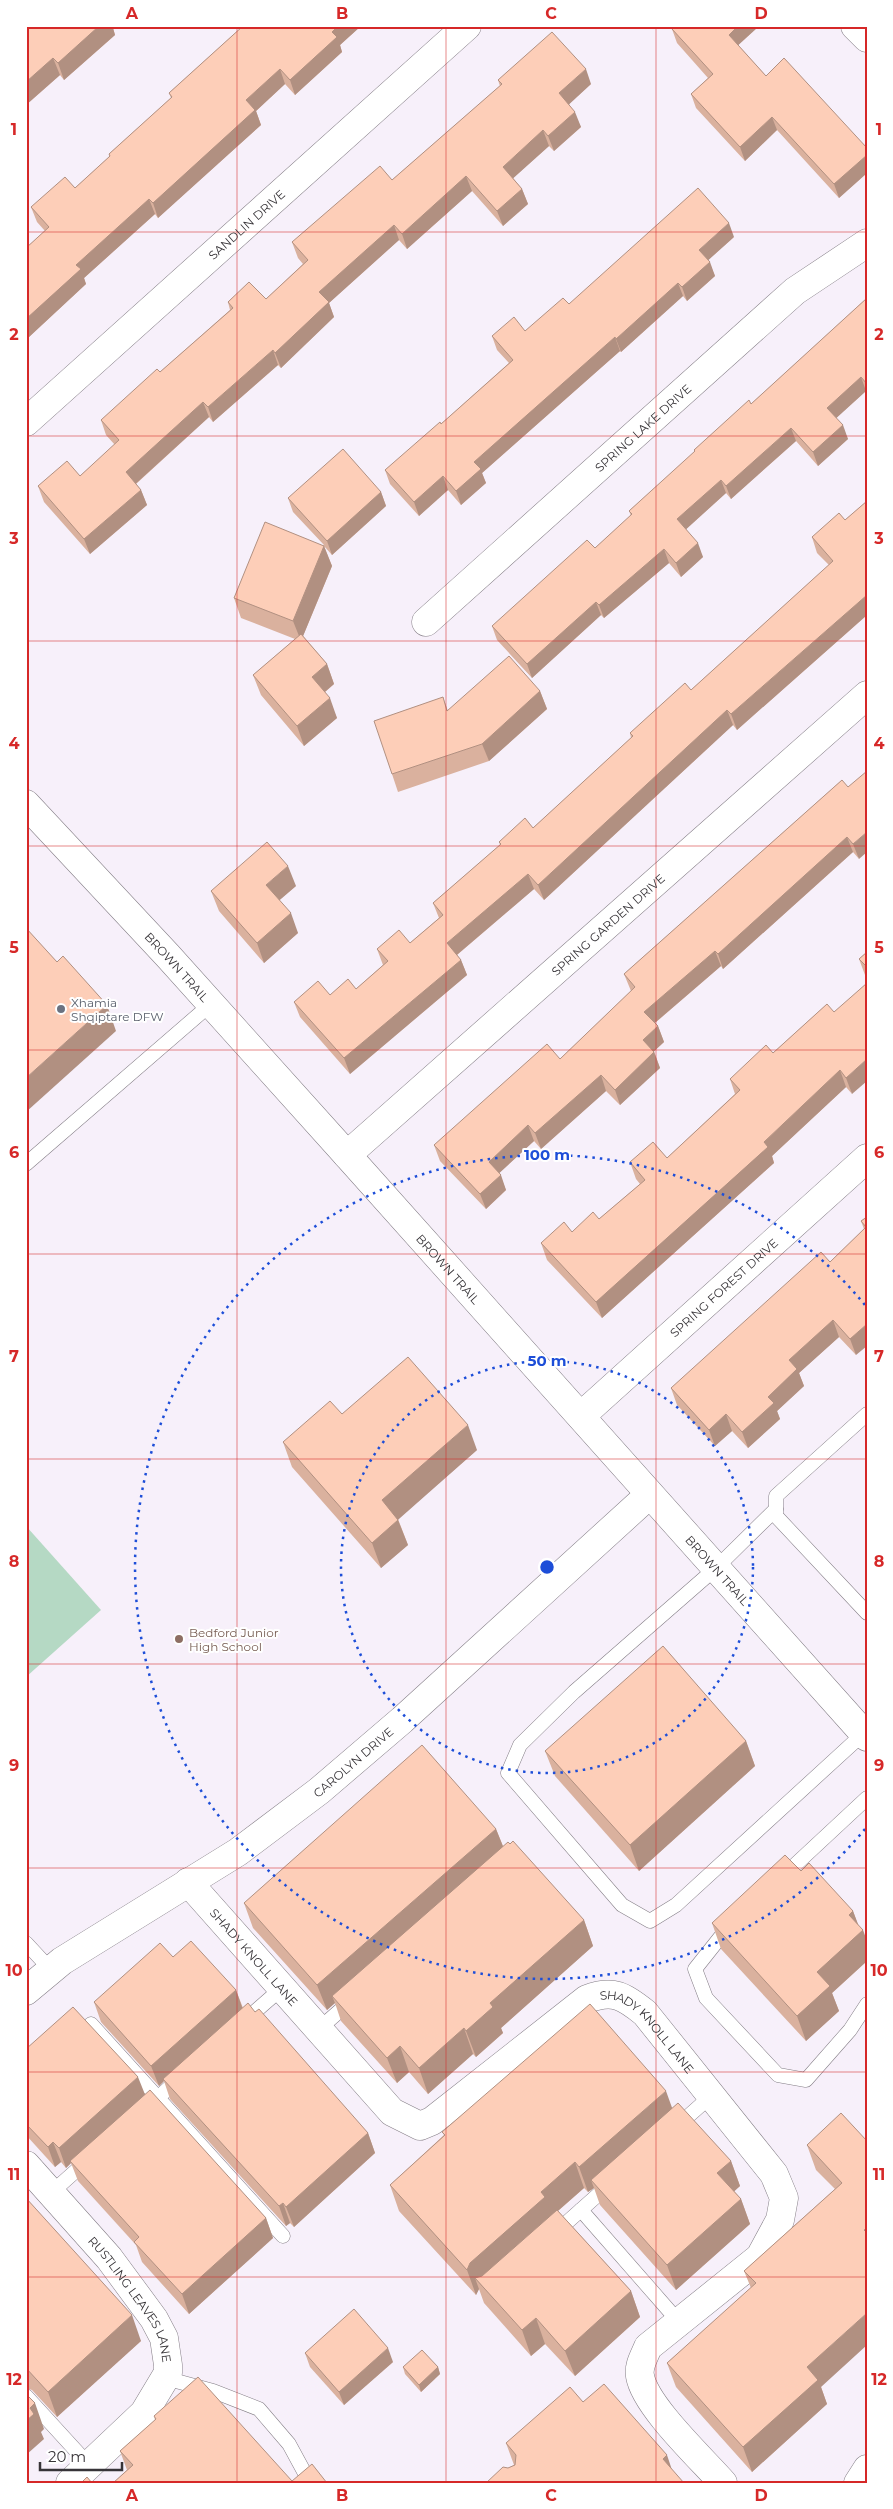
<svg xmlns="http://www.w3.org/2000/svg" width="893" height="2509" font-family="Montserrat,sans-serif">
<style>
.green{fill:#b5d9c4}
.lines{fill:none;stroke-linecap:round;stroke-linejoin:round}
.service-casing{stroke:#847e86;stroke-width:15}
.minor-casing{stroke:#847e86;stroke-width:29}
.tertiary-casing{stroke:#847e86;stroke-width:29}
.secondary-casing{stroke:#847e86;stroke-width:29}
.service{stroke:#fff;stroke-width:14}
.minor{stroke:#fff;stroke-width:28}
.tertiary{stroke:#fff;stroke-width:28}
.secondary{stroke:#fff;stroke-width:28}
.wall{fill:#dab19e}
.shaded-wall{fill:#b19081}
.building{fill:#fdceb8;stroke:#b19081}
.grid{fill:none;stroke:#d62828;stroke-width:1;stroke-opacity:0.55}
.ring{fill:none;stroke:#1d4ed8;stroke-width:2.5;stroke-dasharray:2.5 5}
.worship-dot{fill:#6b7280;stroke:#fff;stroke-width:2}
.education-dot{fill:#8d6e63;stroke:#fff;stroke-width:2}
.labels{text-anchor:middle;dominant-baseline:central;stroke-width:4;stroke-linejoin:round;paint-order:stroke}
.street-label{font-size:12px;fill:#373438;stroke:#fff}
.worship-label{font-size:12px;fill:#5b616d;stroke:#fff;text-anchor:start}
.education-label{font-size:12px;fill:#785e54;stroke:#fff;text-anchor:start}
.centre{fill:#1d4ed8;stroke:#fff;stroke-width:2.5}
.ring-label{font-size:15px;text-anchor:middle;font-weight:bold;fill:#1d4ed8;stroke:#fff;stroke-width:4;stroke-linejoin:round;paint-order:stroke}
.neatline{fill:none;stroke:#d62828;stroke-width:2}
.grid-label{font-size:16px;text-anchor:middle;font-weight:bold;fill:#d62828}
</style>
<rect width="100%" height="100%" fill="#f7f0fa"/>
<polygon class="green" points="26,1526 101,1610 26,1677"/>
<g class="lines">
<defs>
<g id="service">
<polyline points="26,1164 211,1004"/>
<polyline points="867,1414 776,1496 776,1516 867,1613"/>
<polyline points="776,1509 716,1568 574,1692 520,1745 508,1773 622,1905 650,1921 676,1905 864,1733"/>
<polyline points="781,1878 867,1798"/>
<polyline points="730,1925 695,1969 706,1998 778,2075 806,2080 850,2030 867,2004"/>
<polyline points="26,1943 51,1970"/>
<polyline points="242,2023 282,1988"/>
<polyline points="91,2024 283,2236"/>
<polyline points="319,2029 352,2000"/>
<polyline points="143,2111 181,2077"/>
<polyline points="676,2127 711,2096"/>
<polyline points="51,2193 88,2160"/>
<polyline points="581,2210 679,2322"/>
<polyline points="555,2233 610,2184"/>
<polyline points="165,2378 213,2391 259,2409 289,2444 308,2479 304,2483"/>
<polyline points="26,2396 89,2465"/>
</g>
<g id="minor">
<polyline points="855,26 867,38"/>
<path id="s1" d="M26,422L467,26"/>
<path id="s2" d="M426,622L795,291L867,243"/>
<path id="s3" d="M347,1155L867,695"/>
<path id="s4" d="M581,1416L867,1158"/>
<path id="s5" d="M188,1882L392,2112L420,2126L432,2121L587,1999C613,1989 624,1996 645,2013L774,2174L784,2198L780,2220L760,2257L648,2347C644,2357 638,2366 640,2376C645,2406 702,2459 723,2483"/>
<path id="s6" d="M26,1991L62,1961L238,1852L319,1791L402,1720L649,1495"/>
<path id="s7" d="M26,2165L109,2258L154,2319L164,2338L168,2365V2373L144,2413L70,2483"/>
</g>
<g id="tertiary">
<path id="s8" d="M26,804L168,956L347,1155L867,1737"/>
</g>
<polyline id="secondary" points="858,2483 867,2469"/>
</defs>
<use href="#service" class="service-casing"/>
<use href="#minor" class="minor-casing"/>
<use href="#tertiary" class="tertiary-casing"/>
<use href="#secondary" class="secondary-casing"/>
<use href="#service" class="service"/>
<use href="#minor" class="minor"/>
<use href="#tertiary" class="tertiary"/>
<use href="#secondary" class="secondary"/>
</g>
<g class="wall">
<polygon points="26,26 113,28 115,35 64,80 60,75 26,105"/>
<polygon points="243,26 361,26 340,45 342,52 295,95 285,84 256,111 261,125 158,218 155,214 84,278 86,284 29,337 26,334 26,248 45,231 37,222 31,207 75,188 109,157 109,154 171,98 169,93"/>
<polygon points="758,27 738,45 766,76 867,148 867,173 839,198 777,130 745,161 696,108 691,94 708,78 677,43 672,29"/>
<polygon points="498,80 591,84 569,104 581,127 554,151 549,146 513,178 522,189 528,204 503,226 472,191 407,249 399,240 329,303 334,317 281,368 278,365 213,422 209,417 136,484 141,490 147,505 90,554 44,502 38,486 80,476 115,445 106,435 101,420 160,372 230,310 228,302 266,299 303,264 298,258 292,242 392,180 500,86"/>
<polygon points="734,237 708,260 715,276 687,301 683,296 621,352 620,351 482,473 486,483 461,505 448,490 419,516 390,484 385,470 441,424 509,363 497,350 492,336 525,331 569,304"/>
<polygon points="867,298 867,392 866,391 836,418 848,439 818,466 796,441 731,499 726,493 686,529 703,557 681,577 669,563 604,618 601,615 532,678 497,640 492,626 595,548 631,516 629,511 695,452 694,450 751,404"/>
<polygon points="381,492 386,506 332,555 324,546 332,566 303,636 327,664 334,684 325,692 337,718 304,746 261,695 253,675 295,639 241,618 234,598 324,545 293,512 288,498"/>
<polygon points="867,501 867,615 737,730 733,725 544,900 534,889 457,955 461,960 467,975 350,1074 300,1017 294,1002 330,995 356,989 383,965 377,949 410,943 439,918 433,903 500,845 499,842 533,828 631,738 630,733 691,690 829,565 817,553 812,537 845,520"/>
<polygon points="540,691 547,709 489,761 398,792 392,774 443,697 448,711"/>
<polygon points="842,780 859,859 853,852 723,969 721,966 655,1023 658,1026 664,1042 654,1051 660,1068 620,1105 606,1091 541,1149 534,1141 499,1173 506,1190 486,1209 440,1161 434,1145 560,1059 631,991 624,974"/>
<polygon points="296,886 279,900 298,933 264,963 219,911 211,891"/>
<polygon points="867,952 867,977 865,975 859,959"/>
<polygon points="827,1004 852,1094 846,1087 772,1156 774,1163 602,1318 547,1260 541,1243 572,1232 599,1219 640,1184 636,1179 630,1162 667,1158 735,1094 730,1079 773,1053"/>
<polygon points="867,1216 856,1355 839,1337 799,1373 804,1386 777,1411 780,1419 748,1448 732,1431 715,1446 677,1405 671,1388 830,1262 864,1229 861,1221"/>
<polygon points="342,1414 477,1450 398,1519 408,1545 381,1568 292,1467 283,1442"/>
<polygon points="746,1741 755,1766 639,1871 555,1776 545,1751"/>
<polygon points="496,1829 503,1846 584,1920 593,1946 501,2028 503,2033 476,2057 473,2054 428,2094 409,2072 397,2083 341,2021 335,2003 327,2010 253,1928 244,1903"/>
<polygon points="801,1871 853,1911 858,1925 867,1941 867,1961 832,1993 839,2011 806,2041 721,1949 712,1923"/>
<polygon points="236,1990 243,2008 368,2133 375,2153 294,2227 290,2223 286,2226 170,2099 164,2081 159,2086 101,2022 94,2002"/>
<polygon points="26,2049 145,2095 266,2218 273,2238 189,2314 142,2262 136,2245 78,2181 71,2163 66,2168 61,2162 55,2167 26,2135"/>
<polygon points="672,2108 731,2161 740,2186 734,2191 741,2199 750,2224 676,2290 600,2205 594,2188 588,2192 584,2188 558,2211 631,2291 640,2317 575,2376 545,2344 531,2356 484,2303 479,2289 476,2295 399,2211 390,2185 444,2135 442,2132"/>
<polygon points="867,2141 821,2387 827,2404 752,2472 676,2387 667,2363 751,2288 744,2271 835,2189 816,2170 807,2145"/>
<polygon points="26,2198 141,2341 57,2417 32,2390 26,2388"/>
<polygon points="305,2353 393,2362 344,2405 310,2367"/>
<polygon points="403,2367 438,2367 440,2374 421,2392 405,2374"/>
<polygon points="583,2402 667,2455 486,2483 508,2468 514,2465 506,2443"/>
<polygon points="154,2416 292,2481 113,2483 127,2470 120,2451 155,2420"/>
</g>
<g class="shaded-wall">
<polygon points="99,26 114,26 113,28 115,35 64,80 58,63"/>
<polygon points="338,26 361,26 340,45 342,52 295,95 290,80 332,32"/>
<polygon points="738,26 758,26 758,27 734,49 729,35"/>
<polygon points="53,58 60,75 26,105 26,82"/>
<polygon points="280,69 285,84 256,111 261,125 158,218 153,203 246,100"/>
<polygon points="586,69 591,84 564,109 559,93"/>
<polygon points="575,112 581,127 554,151 548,136"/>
<polygon points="772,117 777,130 745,161 740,147"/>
<polygon points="543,130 549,146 509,182 503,167"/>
<polygon points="867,155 867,173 839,198 834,184"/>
<polygon points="466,176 472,191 407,249 402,234"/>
<polygon points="522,189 528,204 503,226 497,211"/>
<polygon points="149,199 155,214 84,278 86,284 29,337 26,329 26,319 76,265"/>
<polygon points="729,223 734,237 704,264 699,250"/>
<polygon points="394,225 399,240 329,303 334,317 281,368 275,353 319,292"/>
<polygon points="710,262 715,276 687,301 682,287"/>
<polygon points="678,283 683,296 621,352 616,339"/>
<polygon points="615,337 620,351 482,473 486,483 461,505 456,491 474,462"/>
<polygon points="273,350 278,365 213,422 208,407"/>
<polygon points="861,377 866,391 832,422 827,408"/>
<polygon points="203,402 209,417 131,488 126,472"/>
<polygon points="843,425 848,439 818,466 813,452"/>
<polygon points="791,428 796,441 731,499 726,486"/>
<polygon points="443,476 448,490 419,516 414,502"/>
<polygon points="721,480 726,493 682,533 677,519"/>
<polygon points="141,490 147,505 90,554 84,539"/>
<polygon points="381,492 386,506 332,555 327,541"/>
<polygon points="698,543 703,557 681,577 676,563"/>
<polygon points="324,546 332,566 301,641 293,621"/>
<polygon points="664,549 669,563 604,618 599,605"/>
<polygon points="867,595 867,615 737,730 731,714"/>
<polygon points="596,602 601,615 532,678 527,664"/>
<polygon points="327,664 334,684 319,697 312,677"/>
<polygon points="540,691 547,709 489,761 482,744"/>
<polygon points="330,698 337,718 304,746 297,726"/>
<polygon points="727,710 733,725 544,900 538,885"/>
<polygon points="867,832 867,852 859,859 853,844"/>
<polygon points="847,837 853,852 723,969 718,954"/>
<polygon points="288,866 296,886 274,905 266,885"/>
<polygon points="528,874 534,889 452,959 447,943"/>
<polygon points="291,913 298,933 264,963 257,943"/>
<polygon points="715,951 721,966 650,1027 644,1012"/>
<polygon points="461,960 467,975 350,1074 344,1058"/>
<polygon points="107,1005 116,1031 26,1112 26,1078"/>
<polygon points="658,1026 664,1042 649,1056 643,1040"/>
<polygon points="654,1052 660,1068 620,1105 615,1090"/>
<polygon points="867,1059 867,1081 852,1094 846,1078"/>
<polygon points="840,1070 846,1087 772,1156 774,1163 602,1318 596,1302"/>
<polygon points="601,1075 606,1091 541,1149 535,1133"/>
<polygon points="528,1125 534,1141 495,1177 489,1162"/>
<polygon points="501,1175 506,1190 486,1209 480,1194"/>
<polygon points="833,1320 839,1337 799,1373 804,1386 777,1411 780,1419 748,1448 742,1432 768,1397 789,1360"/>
<polygon points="867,1324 867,1346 856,1355 850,1339"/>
<polygon points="726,1414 732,1431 715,1446 709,1430"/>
<polygon points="468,1425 477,1450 391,1526 382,1500"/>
<polygon points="398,1520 408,1545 381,1568 372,1543"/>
<polygon points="746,1741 755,1766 639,1871 630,1845"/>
<polygon points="496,1829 506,1854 332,1996 335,2003 327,2010 317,1985"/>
<polygon points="853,1911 861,1932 863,1930 867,1941 867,1961 832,1993 839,2011 806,2041 797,2016 817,1972 849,1915"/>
<polygon points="584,1920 593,1946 501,2028 503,2033 476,2057 466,2031 490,2003"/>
<polygon points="236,1990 243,2010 163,2079 164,2081 159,2086 151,2066"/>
<polygon points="464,2028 473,2054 428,2094 419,2068"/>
<polygon points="400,2046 409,2072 397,2083 387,2058"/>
<polygon points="138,2077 146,2097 70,2161 71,2163 66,2168 59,2148"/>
<polygon points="666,2091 675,2116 591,2180 594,2188 588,2192 579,2167"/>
<polygon points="368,2133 375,2153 294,2227 286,2207"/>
<polygon points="53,2142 61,2162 55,2167 48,2147"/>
<polygon points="731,2161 740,2186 727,2198 717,2173"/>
<polygon points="575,2162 584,2188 552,2216 482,2286 475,2278 479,2289 476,2295 467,2270 470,2263 541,2192"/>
<polygon points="741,2199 750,2224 676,2290 667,2265"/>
<polygon points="283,2203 290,2223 286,2226 279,2206"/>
<polygon points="266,2218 273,2238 189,2314 182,2294"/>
<polygon points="631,2291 640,2317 575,2376 565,2351"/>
<polygon points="867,2313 867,2345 821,2387 827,2404 752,2472 743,2447 807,2367"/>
<polygon points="132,2315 141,2341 57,2417 48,2392"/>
<polygon points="536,2318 545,2344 531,2356 522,2330"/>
<polygon points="388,2348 393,2362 344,2405 339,2392"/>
<polygon points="438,2367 440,2374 421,2392 419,2385"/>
<polygon points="35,2403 44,2429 41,2432 44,2439 26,2455 26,2421 30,2408"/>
<polygon points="667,2455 675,2479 663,2459"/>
</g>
<g class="building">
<polygon points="26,26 99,26 58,63 53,58 26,82"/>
<polygon points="243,26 338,26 332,32 337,37 290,80 280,69 246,100 255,110 153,203 149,199 76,265 81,269 26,319 26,248 49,227 31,207 65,177 75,188 110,156 109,154 172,97 169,93"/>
<polygon points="676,26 738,26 729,35 766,76 784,58 867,148 867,155 834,184 772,117 740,147 691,94 713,74 672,29"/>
<polygon points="552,32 586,69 559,93 575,112 548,136 543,130 503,167 522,189 497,211 466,176 402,234 394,225 319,292 329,302 275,353 273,350 208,407 203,402 126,472 141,490 84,539 38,486 67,461 80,476 119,440 101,420 157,369 160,372 233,308 228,302 249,282 266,299 308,260 292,242 380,166 392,180 502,84 498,80"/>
<polygon points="698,188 729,223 699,250 710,262 682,287 678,283 616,339 615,337 474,462 481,469 456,491 443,476 414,502 385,470 440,422 441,424 513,360 492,336 514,317 525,331 563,298 569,304"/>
<polygon points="867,298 867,384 861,377 827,408 843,425 813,452 791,428 726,486 721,480 677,519 698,543 676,563 664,549 599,605 596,602 527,664 492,626 587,540 595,548 632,514 629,511 695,451 694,450 749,400 751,404"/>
<polygon points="343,449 381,492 327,541 288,498"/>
<polygon points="867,501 867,595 731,714 727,710 538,885 528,874 447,943 461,960 344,1058 294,1002 318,981 330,995 348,979 356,989 388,961 377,949 399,930 410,943 443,915 433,903 501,844 499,842 525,818 533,828 633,736 630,733 685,683 691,690 833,561 812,537 839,513 845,520"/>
<polygon points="265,522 324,546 293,621 234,598"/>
<polygon points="301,634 327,664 312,677 330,698 297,726 253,675"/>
<polygon points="509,656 540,691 482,744 392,774 374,721 443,697 447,711"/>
<polygon points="867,771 867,832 853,844 847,837 718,954 715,951 644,1012 658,1026 643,1040 654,1052 615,1090 601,1075 535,1133 528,1125 489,1162 501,1175 480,1194 434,1145 547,1044 560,1059 635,987 624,974 842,780 848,787"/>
<polygon points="267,842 288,866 266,885 291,913 257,943 211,891"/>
<polygon points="26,928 57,962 63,956 107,1005 26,1078"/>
<polygon points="867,952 867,967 859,959"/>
<polygon points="867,983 867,1059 846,1078 840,1070 764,1142 768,1147 596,1302 541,1243 564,1222 572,1232 593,1212 599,1219 645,1180 630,1162 653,1142 667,1158 740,1090 730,1079 766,1045 773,1053 827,1004 834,1012"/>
<polygon points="867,1217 867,1324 850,1339 833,1320 789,1360 797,1369 768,1397 774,1403 742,1432 726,1414 709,1430 671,1388 821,1252 830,1262 866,1227 861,1221"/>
<polygon points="408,1357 468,1425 382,1500 398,1520 372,1543 283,1442 330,1401 342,1414"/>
<polygon points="663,1646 746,1741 630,1845 545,1751"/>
<polygon points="422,1745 496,1829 317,1985 244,1903"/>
<polygon points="513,1841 584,1920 490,2003 493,2007 466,2031 464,2028 419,2068 400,2046 387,2058 332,1996 508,1842 510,1844"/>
<polygon points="785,1855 801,1871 809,1863 853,1911 849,1915 863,1930 817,1972 830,1986 797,2016 712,1923"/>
<polygon points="191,1941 236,1990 151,2066 94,2002 160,1943 173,1957"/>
<polygon points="248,2003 255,2012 259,2009 368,2133 286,2207 283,2203 279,2206 163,2079"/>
<polygon points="590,2004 666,2091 579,2167 575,2162 541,2192 545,2197 470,2263 467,2270 390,2185 445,2135 442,2132"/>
<polygon points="73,2007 138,2077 59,2148 53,2142 48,2147 26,2124 26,2049"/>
<polygon points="150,2090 266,2218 182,2294 134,2242 139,2237 70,2161"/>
<polygon points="678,2103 731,2161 717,2173 741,2199 667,2265 591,2180"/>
<polygon points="841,2113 867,2141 867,2228 864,2230 867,2233 867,2313 807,2367 818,2380 743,2447 667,2363 756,2283 744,2271 842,2183 807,2145"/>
<polygon points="26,2198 132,2315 48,2392 26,2368"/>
<polygon points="557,2210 631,2291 565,2351 536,2318 522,2330 475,2278 482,2276"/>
<polygon points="354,2309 388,2348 339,2392 305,2353"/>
<polygon points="422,2350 438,2367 419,2385 403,2367"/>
<polygon points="198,2377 292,2481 312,2464 327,2483 113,2483 133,2465 120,2451 156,2419 154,2416"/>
<polygon points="604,2384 667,2455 663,2459 684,2483 486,2483 503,2467 508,2468 515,2465 516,2455 506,2443 570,2387 583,2402"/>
<polygon points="26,2394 35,2403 30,2408 34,2414 26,2421"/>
<polygon points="87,2477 92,2483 81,2483"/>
</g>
<path class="grid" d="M237,26V2483M446,26V2483M656,26V2483M26,232H867M26,436H867M26,641H867M26,846H867M26,1050H867M26,1254H867M26,1459H867M26,1664H867M26,1868H867M26,2072H867M26,2277H867"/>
<g class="ring">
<circle cx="547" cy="1567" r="206"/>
<path d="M865 1829A412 412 0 1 1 865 1305"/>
</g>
<circle class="worship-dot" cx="61" cy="1009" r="5"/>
<circle class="education-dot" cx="179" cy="1639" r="5"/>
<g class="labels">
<g class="street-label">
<text stroke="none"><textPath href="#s1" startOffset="296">SANDLIN DRIVE</textPath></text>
<text stroke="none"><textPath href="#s2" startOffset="291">SPRING LAKE DRIVE</textPath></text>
<text stroke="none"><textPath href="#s3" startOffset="348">SPRING GARDEN DRIVE</textPath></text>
<text stroke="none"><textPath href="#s8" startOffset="222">BROWN TRAIL</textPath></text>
<text stroke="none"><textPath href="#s8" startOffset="628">BROWN TRAIL</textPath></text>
<text stroke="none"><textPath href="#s4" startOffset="192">SPRING FOREST DRIVE</textPath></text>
<text stroke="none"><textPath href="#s8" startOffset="1032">BROWN TRAIL</textPath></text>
<text stroke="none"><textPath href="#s6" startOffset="400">CAROLYN DRIVE</textPath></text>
<text stroke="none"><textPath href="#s5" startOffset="100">SHADY KNOLL LANE</textPath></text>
<text stroke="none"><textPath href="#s5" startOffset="625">SHADY KNOLL LANE</textPath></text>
<text stroke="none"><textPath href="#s7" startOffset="172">RUSTLING LEAVES LANE</textPath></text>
</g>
<g class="worship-label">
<text x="71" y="1002">Xhamia<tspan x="71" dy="14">Shqiptare DFW</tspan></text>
</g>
<g class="education-label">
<text x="189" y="1632">Bedford Junior<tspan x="189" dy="14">High School</tspan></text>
</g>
</g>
<circle cx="547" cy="1567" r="8" class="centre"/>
<g class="ring-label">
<text x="547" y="1160">100 m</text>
<text x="547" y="1366">50 m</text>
</g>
<rect width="893" height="2509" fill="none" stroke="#ffffff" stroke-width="55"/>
<path d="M40 2462v8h82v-8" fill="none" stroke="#373438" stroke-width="2.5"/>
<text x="48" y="2462" font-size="15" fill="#373438" stroke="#ffffff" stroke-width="4" paint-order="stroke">20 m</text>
<rect x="28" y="28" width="838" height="2454" class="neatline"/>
<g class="grid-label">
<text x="132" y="19">A</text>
<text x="342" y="19">B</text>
<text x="551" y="19">C</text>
<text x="761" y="19">D</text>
<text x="14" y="135">1</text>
<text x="879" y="135">1</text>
<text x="14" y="340">2</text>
<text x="879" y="340">2</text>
<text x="14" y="544">3</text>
<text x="879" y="544">3</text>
<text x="14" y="749">4</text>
<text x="879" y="749">4</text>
<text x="14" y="953">5</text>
<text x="879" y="953">5</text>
<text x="14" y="1158">6</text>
<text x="879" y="1158">6</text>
<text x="14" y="1362">7</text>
<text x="879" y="1362">7</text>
<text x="14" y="1567">8</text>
<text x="879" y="1567">8</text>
<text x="14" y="1771">9</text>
<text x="879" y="1771">9</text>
<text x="14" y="1976">10</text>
<text x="879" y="1976">10</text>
<text x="14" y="2180">11</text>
<text x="879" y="2180">11</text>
<text x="14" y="2385">12</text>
<text x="879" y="2385">12</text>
<text x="132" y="2501">A</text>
<text x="342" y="2501">B</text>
<text x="551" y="2501">C</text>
<text x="761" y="2501">D</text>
</g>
</svg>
